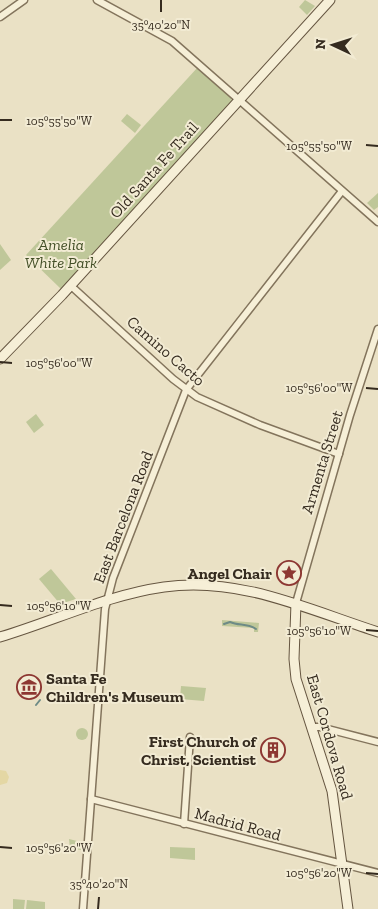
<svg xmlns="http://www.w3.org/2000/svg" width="378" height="909" font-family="'Zilla Slab',serif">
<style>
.green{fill:#bfc799}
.sand{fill:#e4d7a4}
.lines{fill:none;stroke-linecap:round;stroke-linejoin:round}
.stream{stroke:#6e8b86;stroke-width:2}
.street-casing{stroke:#83745c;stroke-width:9}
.secondary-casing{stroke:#655540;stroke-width:11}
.street{stroke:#f6efd7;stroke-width:6}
.secondary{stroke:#f6efd7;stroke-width:9}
.ticks{fill:none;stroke:#352b1f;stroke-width:2}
.labels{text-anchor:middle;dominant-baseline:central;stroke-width:4;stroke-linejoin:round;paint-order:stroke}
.street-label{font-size:16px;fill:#352b1f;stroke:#f2ebd3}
.park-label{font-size:16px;font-style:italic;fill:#434f27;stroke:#f2ebd3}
.poi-label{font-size:16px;font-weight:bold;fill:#352b1f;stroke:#f2ebd3;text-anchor:end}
.ticks-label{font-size:12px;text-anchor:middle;fill:#352b1f;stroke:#f2ebd3;stroke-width:4;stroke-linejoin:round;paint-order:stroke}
</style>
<rect width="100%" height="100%" fill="#eae1c5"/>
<g class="green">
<polygon points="305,0 315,6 307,15 299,7"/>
<polygon points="198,67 230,95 232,101 61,289 26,255"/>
<polygon points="127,114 141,125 135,133 121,121"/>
<polygon points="378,193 378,207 374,210 367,203"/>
<polygon points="0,244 11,260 0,270"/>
<polygon points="36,414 44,425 34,433 26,422"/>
<polygon points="51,569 76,599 60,604 39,579"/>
<polygon points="222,620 259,623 258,632 254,632 254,628 222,626"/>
<polygon points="181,686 206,688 204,701 180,699"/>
<circle cx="82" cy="734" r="6"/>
<polygon points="69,839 81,842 81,850 70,848"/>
<polygon points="170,847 195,848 195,860 170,858"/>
<polygon points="13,899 25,900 24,909 13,909"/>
<polygon points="27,900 45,902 45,909 26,909"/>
</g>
<polygon class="sand" points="0,770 6,771 9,777 7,783 0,785"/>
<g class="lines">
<g class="stream">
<path d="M224,624L230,622C239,626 247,623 256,629"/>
<polyline points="36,705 40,700"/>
</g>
<defs>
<g id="street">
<polyline points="97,0 172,41 378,222"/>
<polyline points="0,17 24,0"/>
<polyline points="70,285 173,379 197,397 260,425 339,454"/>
<polyline points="296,603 350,415 378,329"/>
<polyline points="313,727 320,727 378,742"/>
<polyline points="91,799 378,873"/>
<polyline points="184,824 190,737"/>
<polyline points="83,909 105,609 113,578 186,390 342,191"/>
</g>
<g id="secondary">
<polyline points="0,359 62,295 330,0"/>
<polyline points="296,603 294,659 296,679 332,791 348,909"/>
<path d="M0,637C54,621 107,595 164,587C239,576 309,610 378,632"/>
</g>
</defs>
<use href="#street" class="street-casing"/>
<use href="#secondary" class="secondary-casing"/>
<use href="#street" class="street"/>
<use href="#secondary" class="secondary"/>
</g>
<path class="ticks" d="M161,12V0M0,120H12M366,145L378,146M0,362L12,363M366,388L378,389M0,605L12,606M366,630L378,631M0,847L12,848M366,873L378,874M98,909L99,897"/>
<defs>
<symbol id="sight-ring" viewBox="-11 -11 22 22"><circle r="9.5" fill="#f2ebd3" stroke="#8d3732" stroke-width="1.5"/><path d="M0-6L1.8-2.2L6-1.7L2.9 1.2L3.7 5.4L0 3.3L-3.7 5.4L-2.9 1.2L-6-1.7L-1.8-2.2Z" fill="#8d3732"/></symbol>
<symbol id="museum-ring" viewBox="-11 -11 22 22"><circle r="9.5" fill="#f2ebd3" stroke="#8d3732" stroke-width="1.5"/><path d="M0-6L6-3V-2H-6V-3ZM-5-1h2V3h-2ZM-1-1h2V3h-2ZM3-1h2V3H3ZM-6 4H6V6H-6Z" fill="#8d3732"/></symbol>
<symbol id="building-ring" viewBox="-11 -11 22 22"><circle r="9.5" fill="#f2ebd3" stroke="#8d3732" stroke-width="1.5"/><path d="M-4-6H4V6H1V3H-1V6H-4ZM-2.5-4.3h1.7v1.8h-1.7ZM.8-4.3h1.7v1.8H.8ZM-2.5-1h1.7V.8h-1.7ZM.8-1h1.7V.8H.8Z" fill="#8d3732"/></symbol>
</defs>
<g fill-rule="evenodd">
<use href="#sight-ring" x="275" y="559" width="28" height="28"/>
<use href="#museum-ring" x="15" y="673" width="28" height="28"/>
<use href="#building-ring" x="259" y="736" width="28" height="28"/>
</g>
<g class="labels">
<g class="street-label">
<text transform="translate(154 170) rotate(-48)">Old Santa Fe Trail</text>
<text transform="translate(166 351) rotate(41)">Camino Cacto</text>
<text transform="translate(322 462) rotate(-73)">Armenta Street</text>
<text transform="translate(123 517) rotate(-69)">East Barcelona Road</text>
<text transform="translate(330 737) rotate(74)">East Cordova Road</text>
<text transform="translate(238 824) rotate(15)">Madrid Road</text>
</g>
<g class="park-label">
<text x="61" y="244">Amelia<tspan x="61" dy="18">White Park</tspan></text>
</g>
<g class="poi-label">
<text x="272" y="573">Angel Chair</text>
<text x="46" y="678" text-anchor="start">Santa Fe<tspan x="46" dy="18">Children's Museum</tspan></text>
<text x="256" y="741">First Church of<tspan x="256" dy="18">Christ, Scientist</tspan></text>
</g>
</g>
<g class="ticks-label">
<text x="161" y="29">35°40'20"N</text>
<text x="59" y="125">105°55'50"W</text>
<text x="319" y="150">105°55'50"W</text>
<text x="59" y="367">105°56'00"W</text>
<text x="319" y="392">105°56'00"W</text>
<text x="59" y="610">105°56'10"W</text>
<text x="319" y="635">105°56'10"W</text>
<text x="59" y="852">105°56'20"W</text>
<text x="319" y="877">105°56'20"W</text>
<text x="99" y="888">35°40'20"N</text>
</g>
<g transform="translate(333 45) rotate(274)" stroke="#f2ebd3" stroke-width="4" paint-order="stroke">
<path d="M0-4L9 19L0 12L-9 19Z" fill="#352b1f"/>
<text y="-8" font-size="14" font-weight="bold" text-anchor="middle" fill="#352b1f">N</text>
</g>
</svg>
